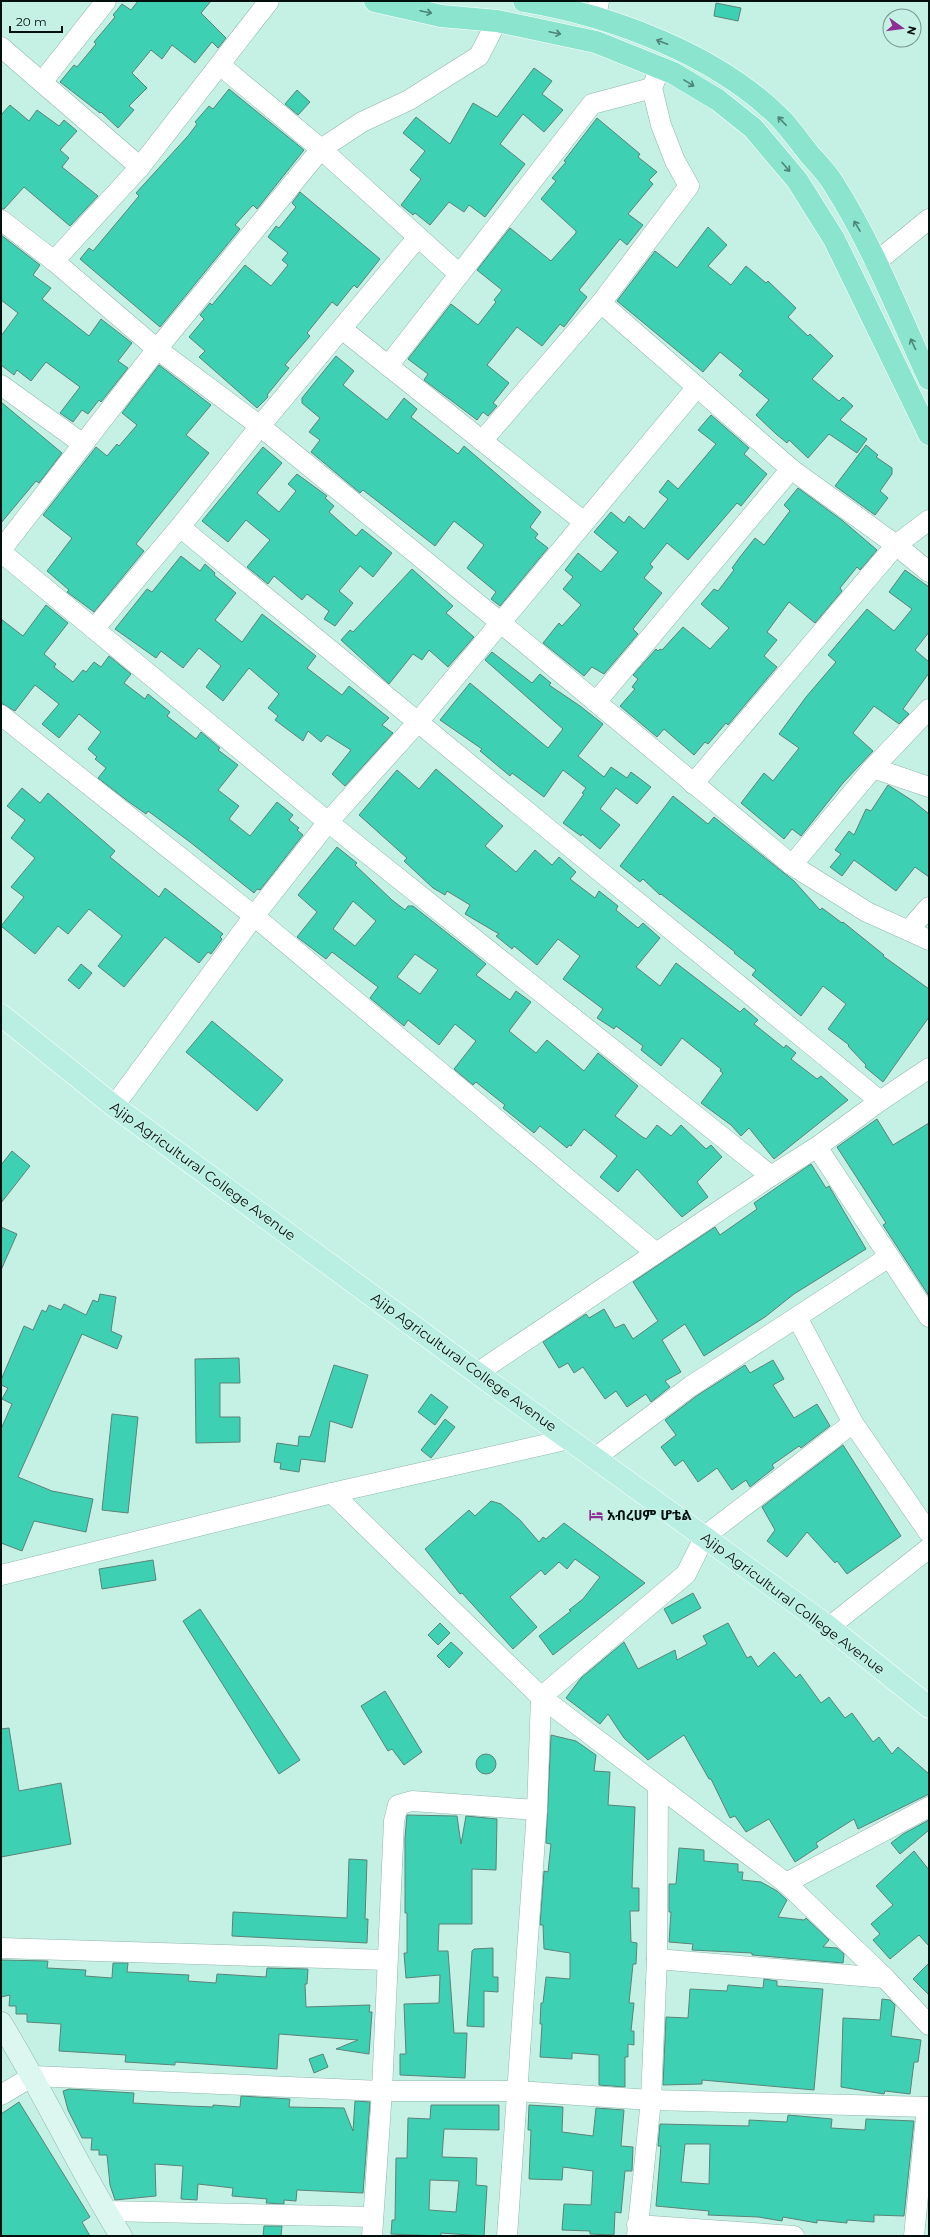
<svg xmlns="http://www.w3.org/2000/svg" width="930" height="2237" font-family="Montserrat,'Noto Sans Ethiopic',sans-serif">
<style>
.building{fill:#3ed0b3;stroke:#5b8378;fill-rule:evenodd}
.lines{fill:none;stroke-linecap:round;stroke-linejoin:round}
.street-casing{stroke:#8eb8ac;stroke-width:21}
.secondary-casing{stroke:#8eb8ac;stroke-width:23}
.primary-casing{stroke:#fff;stroke-width:23}
.highway-casing{stroke:#fff;stroke-width:23}
.street{stroke:#fff;stroke-width:20}
.secondary{stroke:#dcf7f0;stroke-width:22}
.primary{stroke:#b9efe2;stroke-width:22}
.highway{stroke:#8ae4ce;stroke-width:22}
.oneway{stroke:#4d8578}
.labels{text-anchor:middle;dominant-baseline:central;stroke-width:3;stroke-linejoin:round;paint-order:stroke}
.street-label{font-size:14px;fill:#03110e;stroke:#c5f1e5}
.poi-label{font-size:14px;font-weight:bold;fill:#03110e;stroke:#c5f1e5;text-anchor:start}
</style>
<rect width="100%" height="100%" fill="#c5f1e5"/>
<g class="building">
<polygon points="138,1 211,1 201,13 226,38 218,48 212,42 195,63 172,45 162,59 151,50 132,73 147,88 129,106 134,110 118,128 101,112 100,113 60,82 74,65 77,67 96,44 94,42 115,17 113,15 122,4 131,10"/>
<polygon points="716,3 741,8 738,21 714,16"/>
<polygon points="534,68 552,81 542,94 563,110 544,132 523,114 500,144 525,164 485,217 469,205 464,212 449,202 430,225 415,213 413,215 401,205 421,179 410,170 425,151 403,133 416,117 450,144 473,103 497,117"/>
<polygon points="229,89 304,150 257,209 253,205 235,225 240,229 160,327 80,259 89,248 93,251 139,196 136,193 188,136 197,124 195,122 209,106 213,109"/>
<polygon points="297,90 310,102 298,115 285,104"/>
<polygon points="10,105 29,121 37,110 59,126 64,120 77,131 60,150 69,158 62,167 98,196 70,226 24,187 4,209 1,209 1,115"/>
<polygon points="597,118 640,154 638,157 657,172 649,180 653,184 628,214 643,225 627,245 620,239 579,290 587,297 564,327 560,324 542,346 517,327 487,365 509,383 493,403 497,406 488,416 483,412 477,420 424,380 428,374 408,359 451,304 478,325 496,302 494,300 502,290 477,270 510,228 551,261 576,233 576,231 541,199 556,181 552,178 566,162 564,161"/>
<polygon points="300,192 380,259 357,288 354,285 337,306 332,302 307,333 310,336 285,365 289,368 267,395 268,397 257,408 199,357 205,351 189,337 204,319 200,315 210,303 212,305 245,265 271,286 288,265 282,260 288,253 268,237 276,226 279,228 296,207 292,203"/>
<polygon points="708,227 727,245 708,266 731,285 746,266 766,283 768,281 796,308 788,317 808,336 810,334 833,356 812,379 839,401 843,397 853,406 840,420 867,439 857,453 829,434 808,458 789,440 787,443 776,434 756,415 769,400 739,375 743,371 720,352 703,372 617,301 655,251 677,268"/>
<polygon points="1,235 40,265 33,275 51,288 42,299 89,336 101,319 132,343 118,361 128,368 101,402 99,400 88,414 82,410 73,422 60,413 80,387 46,362 31,381 17,370 14,375 1,365 1,336 18,313 1,300"/>
<polygon points="336,356 354,371 343,385 387,420 404,398 417,409 411,417 458,454 464,446 541,512 530,527 538,534 535,538 548,548 500,606 491,599 496,592 467,568 484,545 454,521 435,546 363,490 360,493 311,452 320,440 309,432 320,418 302,403 302,398"/>
<polygon points="159,365 211,405 186,435 209,453 136,544 144,551 94,612 67,592 69,590 47,571 72,538 43,515 96,447 107,456 117,444 119,446 137,425 122,413"/>
<polygon points="1,402 62,453 39,483 36,481 1,523"/>
<polygon points="711,415 749,448 744,454 767,474 741,506 737,503 688,560 667,543 650,564 653,567 644,578 662,593 633,629 638,634 604,674 592,667 584,676 543,643 559,623 562,626 581,605 563,589 573,577 565,570 578,553 601,572 618,552 594,532 611,512 624,523 629,516 644,529 668,499 659,492 668,480 678,489 716,444 698,430"/>
<polygon points="866,445 878,455 876,457 892,468 892,474 880,491 888,498 875,515 835,486"/>
<polygon points="263,447 282,463 257,493 279,512 296,491 288,484 297,474 327,496 325,498 334,506 329,512 356,536 362,529 392,553 373,577 360,566 339,591 353,603 335,626 324,619 329,611 307,594 302,600 274,576 268,584 247,567 270,540 246,520 228,542 202,521"/>
<polygon points="798,488 843,521 877,550 860,570 857,567 840,588 842,591 815,623 789,602 767,632 777,640 764,656 777,667 728,725 726,723 708,744 705,742 694,755 664,729 657,737 620,706 635,689 632,687 638,679 633,675 656,649 658,651 660,649 662,650 683,627 710,649 729,628 701,604 714,589 718,591 734,570 732,568 740,557 755,538 764,545 790,511 784,505"/>
<polygon points="181,556 200,571 205,564 215,573 214,575 236,593 215,620 242,642 262,614 316,656 307,668 342,695 349,686 389,718 382,725 393,733 345,786 332,774 351,750 327,735 321,742 308,731 303,741 275,720 278,716 268,708 279,694 249,668 223,701 206,687 221,666 199,648 183,668 161,651 156,658 115,629 147,589 152,592"/>
<polygon points="412,569 453,606 446,613 474,637 448,667 429,650 422,660 413,654 389,684 341,640 350,630 353,632"/>
<polygon points="905,570 929,587 929,632 915,650 929,662 929,673 903,709 909,714 899,724 874,706 853,733 873,751 843,783 801,836 792,829 784,839 741,803 764,773 773,781 799,748 779,734 806,697 836,662 828,655 867,609 894,631 912,609 889,592"/>
<polygon points="46,605 68,623 44,654 56,664 54,667 73,682 83,670 86,672 94,662 101,667 109,656 131,674 124,683 145,699 148,694 170,712 167,716 196,739 201,732 220,748 218,750 238,765 218,790 239,806 229,819 250,836 277,802 293,815 289,820 299,828 297,830 303,835 260,890 257,889 254,893 190,842 148,811 146,814 129,802 98,778 106,768 95,759 97,757 88,749 101,732 79,714 59,738 42,724 59,704 35,685 15,711 1,703 1,619 23,636"/>
<polygon points="492,652 532,683 540,674 551,683 549,685 580,706 603,724 578,756 604,777 611,767 627,778 631,772 651,787 637,804 616,788 600,809 620,825 600,849 582,834 581,836 563,823 584,794 582,793 586,788 563,770 544,797 512,773 510,776 480,751 482,749 440,720 470,683 548,748 563,729 485,660"/>
<polygon points="436,769 503,826 485,846 516,872 535,850 552,865 559,857 576,872 570,879 595,898 599,891 618,906 616,910 638,928 643,923 660,938 636,967 660,986 676,963 740,1012 744,1008 758,1020 754,1024 784,1048 786,1045 796,1053 791,1059 817,1079 821,1076 848,1100 774,1159 749,1128 741,1136 731,1125 701,1103 723,1073 720,1071 721,1069 682,1038 661,1066 641,1050 643,1046 616,1026 614,1029 597,1018 603,1009 563,979 580,956 558,939 537,965 514,946 512,949 496,936 499,934 465,914 470,905 447,891 445,895 433,888 404,861 407,858 359,815 397,770 419,789"/>
<polygon points="888,785 913,801 929,814 929,877 915,867 896,891 854,860 842,876 830,867 841,854 835,850 849,831 854,835 866,809 871,811"/>
<polygon points="22,788 40,803 48,793 115,851 110,857 159,897 165,888 223,934 220,937 222,939 211,954 208,952 199,963 165,937 124,987 98,966 122,936 89,909 68,934 58,926 35,954 1,926 24,897 11,887 35,858 11,838 25,820 7,806"/>
<polygon points="673,796 708,824 714,817 794,881 820,910 822,908 842,923 843,922 884,955 883,956 929,989 929,1017 883,1082 865,1067 866,1065 848,1046 849,1045 828,1029 846,1004 823,986 801,1016 752,975 756,970 734,953 735,952 661,894 660,895 643,879 640,882 620,866"/>
<path d="M337,847L357,863L355,865L392,900L405,910L408,906H413L475,955L486,964L476,975L510,1000L516,991L531,1002L509,1031L536,1053L547,1040L584,1071L598,1053L615,1067L638,1086L615,1116L641,1136L646,1139L657,1125L671,1136L681,1125L706,1149L711,1145L722,1157L697,1182L708,1197L682,1217L637,1169L618,1192L600,1177L617,1156L584,1129L571,1146L569,1145L567,1148L540,1126L534,1133L503,1108L505,1105L476,1082L473,1085L454,1069L476,1041L455,1024L439,1045L408,1020L404,1026L370,998L378,987L332,952L326,959L297,937L317,912L298,895ZM353,901L376,921L355,946L333,929ZM415,954L438,970L420,994L397,977Z"/>
<polygon points="81,964 92,973 79,989 68,980"/>
<polygon points="212,1021 283,1080 257,1111 186,1052"/>
<polygon points="877,1119 893,1145 929,1123 929,1296 883,1225 886,1223 837,1147"/>
<polygon points="12,1151 30,1166 1,1203 1,1165"/>
<polygon points="811,1164 826,1188 829,1186 866,1249 794,1294 765,1317 704,1356 685,1324 662,1340 681,1372 665,1381 670,1387 651,1402 646,1394 627,1407 616,1391 605,1399 583,1367 574,1373 568,1363 559,1368 543,1342 586,1314 589,1318 604,1309 615,1328 624,1324 633,1339 658,1321 633,1282 715,1227 720,1235 757,1209 754,1203"/>
<polygon points="1,1227 17,1234 1,1270"/>
<polygon points="100,1294 116,1297 111,1331 122,1336 117,1349 82,1334 18,1477 52,1491 93,1499 86,1532 34,1521 22,1551 1,1543 1,1429 12,1404 2,1399 8,1388 1,1385 1,1380 24,1326 33,1330 42,1310 46,1312 49,1305 61,1310 64,1304 86,1315 93,1300 98,1302"/>
<polygon points="239,1358 240,1383 220,1383 220,1417 240,1417 240,1442 196,1443 195,1359"/>
<polygon points="773,1360 784,1379 773,1385 794,1418 817,1404 830,1426 801,1448 799,1446 772,1465 774,1468 750,1487 746,1480 732,1490 717,1468 698,1482 683,1460 675,1466 661,1447 676,1435 665,1420 698,1395 745,1365 750,1373"/>
<polygon points="334,1365 368,1375 352,1428 330,1421 325,1462 301,1459 299,1472 280,1469 281,1463 274,1462 277,1443 298,1446 299,1436 310,1437"/>
<polygon points="431,1394 448,1407 435,1425 418,1412"/>
<polygon points="112,1414 138,1417 128,1513 102,1510"/>
<polygon points="445,1419 455,1427 431,1458 421,1450"/>
<polygon points="843,1445 901,1536 847,1574 837,1561 835,1563 807,1532 787,1557 767,1541 775,1530 762,1507"/>
<polygon points="491,1501 501,1504 520,1520 539,1542 543,1537 546,1539 564,1523 645,1583 553,1655 539,1636 571,1611 569,1610 583,1599 600,1577 575,1559 567,1569 559,1562 545,1575 541,1570 510,1597 537,1627 513,1649 462,1593 460,1594 425,1549 469,1510 475,1516"/>
<polygon points="153,1560 156,1580 102,1589 99,1569"/>
<polygon points="693,1593 701,1608 672,1624 664,1609"/>
<polygon points="200,1609 300,1760 279,1774 183,1621"/>
<polygon points="440,1623 450,1633 438,1645 428,1635"/>
<polygon points="728,1623 747,1658 751,1656 758,1667 774,1652 796,1678 800,1674 821,1703 829,1697 845,1718 852,1713 873,1742 879,1737 892,1754 898,1747 929,1774 929,1794 858,1829 854,1819 816,1843 818,1847 795,1862 769,1819 746,1832 735,1816 730,1818 711,1779 709,1779 684,1735 648,1760 624,1738 608,1714 600,1724 566,1698 581,1678 624,1642 638,1669 675,1650 677,1660 707,1644 703,1636"/>
<polygon points="451,1642 463,1653 449,1668 437,1656"/>
<polygon points="385,1691 422,1752 404,1765 392,1749 388,1751 361,1706"/>
<polygon points="9,1728 19,1791 61,1783 71,1844 1,1857 1,1729"/>
<polygon points="551,1735 576,1741 596,1755 594,1771 610,1772 608,1805 635,1807 632,1888 639,1888 639,1911 630,1911 631,1942 637,1943 636,1964 633,1964 629,2003 634,2003 631,2031 634,2031 634,2045 628,2044 628,2057 625,2057 625,2087 599,2085 599,2055 572,2053 572,2059 540,2057 542,2024 540,2024 541,2003 543,2003 546,1977 570,1979 570,1953 544,1949 543,1925 540,1925 544,1871 548,1872 551,1844 546,1843"/>
<circle cx="486" cy="1764" r="10"/>
<polygon points="407,1815 457,1816 461,1844 466,1816 497,1819 496,1870 472,1869 472,1924 439,1924 438,1951 448,1951 454,2033 467,2033 465,2078 400,2075 400,2054 406,2054 404,2004 439,2003 440,1975 406,1978 404,1953 407,1953 407,1913 405,1913 405,1838"/>
<polygon points="929,1820 929,1830 900,1854 891,1843 903,1834"/>
<polygon points="679,1848 704,1850 704,1861 738,1864 738,1872 743,1872 742,1880 761,1882 777,1891 787,1900 778,1917 804,1920 806,1918 829,1940 823,1947 837,1948 844,1954 843,1963 752,1955 752,1953 692,1950 693,1944 669,1942 671,1912 669,1912 669,1884 676,1884"/>
<polygon points="914,1851 929,1870 929,1946 919,1935 890,1959 873,1940 880,1934 871,1924 893,1905 876,1886"/>
<polygon points="349,1859 367,1860 365,1919 368,1919 367,1943 232,1936 233,1912 347,1918"/>
<polygon points="493,1948 493,1977 498,1977 498,1992 484,1991 484,2027 467,2026 472,1951 474,1949"/>
<polygon points="1,1960 48,1961 47,1968 86,1970 85,1976 112,1978 113,1963 128,1963 127,1972 189,1975 188,1981 216,1983 217,1974 266,1977 267,1968 308,1969 307,1984 305,1984 306,2007 370,2005 369,2012 372,2012 369,2054 336,2049 358,2040 279,2034 277,2069 175,2062 175,2065 125,2062 126,2055 59,2051 61,2024 27,2022 27,2014 16,2014 16,2006 9,2006 10,1995 1,1997"/>
<polygon points="929,1963 929,1995 913,1979"/>
<polygon points="764,1979 777,1981 777,1986 823,1989 814,2090 702,2080 702,2084 663,2085 666,2017 688,2018 690,1989 727,1991 728,1985 763,1988"/>
<polygon points="882,1999 890,2000 895,2005 891,2036 921,2040 918,2062 914,2062 910,2094 885,2091 884,2094 841,2087 843,2018 880,2020"/>
<polygon points="323,2054 328,2067 314,2073 309,2059"/>
<polygon points="69,2089 134,2093 133,2103 188,2106 213,2107 213,2105 240,2107 241,2096 290,2099 289,2107 344,2108 353,2131 355,2101 370,2102 363,2193 297,2190 296,2201 284,2200 284,2204 266,2203 267,2199 232,2196 233,2188 198,2184 197,2200 181,2199 183,2166 155,2164 156,2196 115,2200 110,2185 107,2155 99,2155 99,2150 91,2150 92,2138 82,2138 68,2110 63,2091"/>
<polygon points="19,2102 90,2217 82,2222 90,2236 1,2236 1,2114"/>
<path d="M431,2105H499V2130L444,2129L442,2157L477,2158L476,2185L487,2186L484,2236L441,2233V2236L391,2234L392,2220H395L396,2158H407L408,2118L430,2119ZM430,2180L459,2181L456,2212L429,2210Z"/>
<polygon points="529,2105 563,2107 562,2132 593,2136 596,2108 624,2110 621,2146 633,2147 632,2171 625,2171 621,2213 615,2212 614,2235 590,2234 590,2231 562,2230 564,2204 591,2205 593,2171 563,2167 562,2180 529,2179 531,2130 528,2130"/>
<path d="M788,2115L832,2119L831,2128L865,2130L866,2119L914,2121L904,2216L874,2215V2222L847,2220V2223L817,2220V2223L783,2217L782,2221L758,2217L708,2215L709,2211L656,2206L661,2146H658L660,2124L749,2126V2120L787,2122ZM685,2144H710L709,2184L681,2182Z"/>
<polygon points="264,2226 282,2226 281,2236 263,2236"/>
</g>
<g class="lines">
<defs>
<g id="street">
<polyline points="596,17 599,1"/>
<polyline points="1,47 140,167"/>
<polyline points="660,68 652,88 661,125 675,161 689,186 601,303 791,469 896,545 929,572"/>
<polyline points="42,82 106,1"/>
<polyline points="1,220 54,261 157,349 260,426 501,623 792,865 867,912 929,940"/>
<polyline points="54,261 140,167 269,1"/>
<polyline points="875,263 929,219"/>
<polyline points="458,273 321,149 362,122 409,100 479,56 497,21"/>
<polyline points="342,329 584,522"/>
<polyline points="388,366 592,104 652,88"/>
<polyline points="1,385 83,444"/>
<polyline points="482,441 601,303"/>
<polyline points="180,527 880,1101"/>
<polyline points="1,550 157,349 321,149 220,65"/>
<polyline points="1,552 328,822 771,1176"/>
<polyline points="94,629 180,527 260,426 418,237"/>
<polyline points="596,702 791,469"/>
<polyline points="1,715 254,916 656,1253"/>
<polyline points="873,768 929,787"/>
<polyline points="693,784 896,545 929,520"/>
<polyline points="792,865 873,768 929,709"/>
<polyline points="909,930 929,907"/>
<polyline points="114,1106 254,916 328,822 417,723 697,387"/>
<polyline points="817,1147 929,1317"/>
<polyline points="798,1319 853,1423 929,1533"/>
<polyline points="477,1373 771,1176 817,1147 880,1101 929,1068"/>
<polyline points="595,1458 691,1386 889,1257"/>
<polyline points="332,1493 541,1697 786,1883 885,1978 929,2025"/>
<polyline points="1,1575 332,1493 569,1439"/>
<polyline points="829,1627 929,1548"/>
<polyline points="786,1883 929,1807"/>
<polyline points="1,1948 387,1960"/>
<polyline points="657,1959 885,1978"/>
<polyline points="1,2095 33,2076 382,2091 517,2091 651,2100 929,2107"/>
<polyline points="106,2211 373,2217"/>
<polyline points="637,2225 794,2236"/>
<polyline points="372,2236 382,2091 394,1821 398,1805 412,1801 537,1810"/>
<polyline points="507,2236 537,1810 541,1697 686,1574 705,1536 853,1423"/>
<polyline points="637,2236 651,2100 657,1959 658,1787"/>
<polyline points="914,2236 927,2107"/>
</g>
<path id="secondary" d="M1,2023C44,2093 78,2167 121,2236"/>
<polyline id="primary" points="1,1015 114,1106 477,1373 829,1627 929,1707"/>
<g id="highway">
<polyline points="375,1 441,16 497,21 596,42 673,73 718,100 753,128 797,180 834,239 929,434"/>
<path d="M524,1C613,16 718,55 782,120C792,131 801,144 810,155C818,164 827,173 833,183C872,244 899,314 929,379"/>
</g>
</defs>
<use href="#street" class="street-casing"/>
<use href="#secondary" class="secondary-casing"/>
<use href="#primary" class="primary-casing"/>
<use href="#highway" class="highway-casing"/>
<use href="#street" class="street"/>
<use href="#secondary" class="secondary"/>
<use href="#primary" class="primary"/>
<use href="#highway" class="highway"/>
</g>
<defs><path id="oneway-shaft" d="M-6 0H5M1.5-3L5.5 0L1.5 3" fill="none" stroke-width="1.6" stroke-linecap="round" stroke-linejoin="round"/></defs>
<g class="oneway">
<use href="#oneway-shaft" transform="translate(426 12) rotate(12)"/>
<use href="#oneway-shaft" transform="translate(555 33) rotate(12)"/>
<use href="#oneway-shaft" transform="translate(662 42) rotate(-159)"/>
<use href="#oneway-shaft" transform="translate(689 83) rotate(31)"/>
<use href="#oneway-shaft" transform="translate(782 121) rotate(-134)"/>
<use href="#oneway-shaft" transform="translate(786 167) rotate(49)"/>
<use href="#oneway-shaft" transform="translate(857 226) rotate(-120)"/>
<use href="#oneway-shaft" transform="translate(913 344) rotate(-115)"/>
</g>
<defs>
<symbol id="hotel-bare" viewBox="-9 -9 18 18"><path d="M-6-4.5h1.5V1H6V5H4.5V3h-9V5H-6ZM-4 0a1.8 1.8 0 1 1 3.6 0ZM.5 0V-2.5h3Q6-2.5 6 0Z" fill="#902d94" stroke="#c5f1e5" stroke-width="2.5" paint-order="stroke"/></symbol>
</defs>
<g fill-rule="evenodd">
<use href="#hotel-bare" x="586" y="1505" width="20" height="20"/>
</g>
<g class="labels">
<g class="street-label">
<text transform="translate(203 1171) rotate(36)">Ajip Agricultural College Avenue</text>
<text transform="translate(464 1362) rotate(36)">Ajip Agricultural College Avenue</text>
<text transform="translate(793 1603) rotate(37)">Ajip Agricultural College Avenue</text>
</g>
<g class="poi-label">
<text x="607" y="1515">አብረሀም ሆቴል</text>
</g>
</g>
<rect width="930" height="2237" fill="none" stroke="#03110e" stroke-width="4"/>
<g transform="translate(902 28) rotate(104)"><circle r="19" fill="#c5f1e5" stroke="#77978f"/>
<path d="M0-3L7 15L0 10L-7 15Z" fill="#902d94"/>
<text y="-6" font-size="11" font-weight="bold" text-anchor="middle" fill="#03110e">N</text>
</g>
<path d="M10 26v6h52v-6" fill="none" stroke="#03110e" stroke-width="2"/>
<text x="16" y="26" font-size="12" fill="#03110e" stroke="#c5f1e5" stroke-width="3" paint-order="stroke">20 m</text>
</svg>
